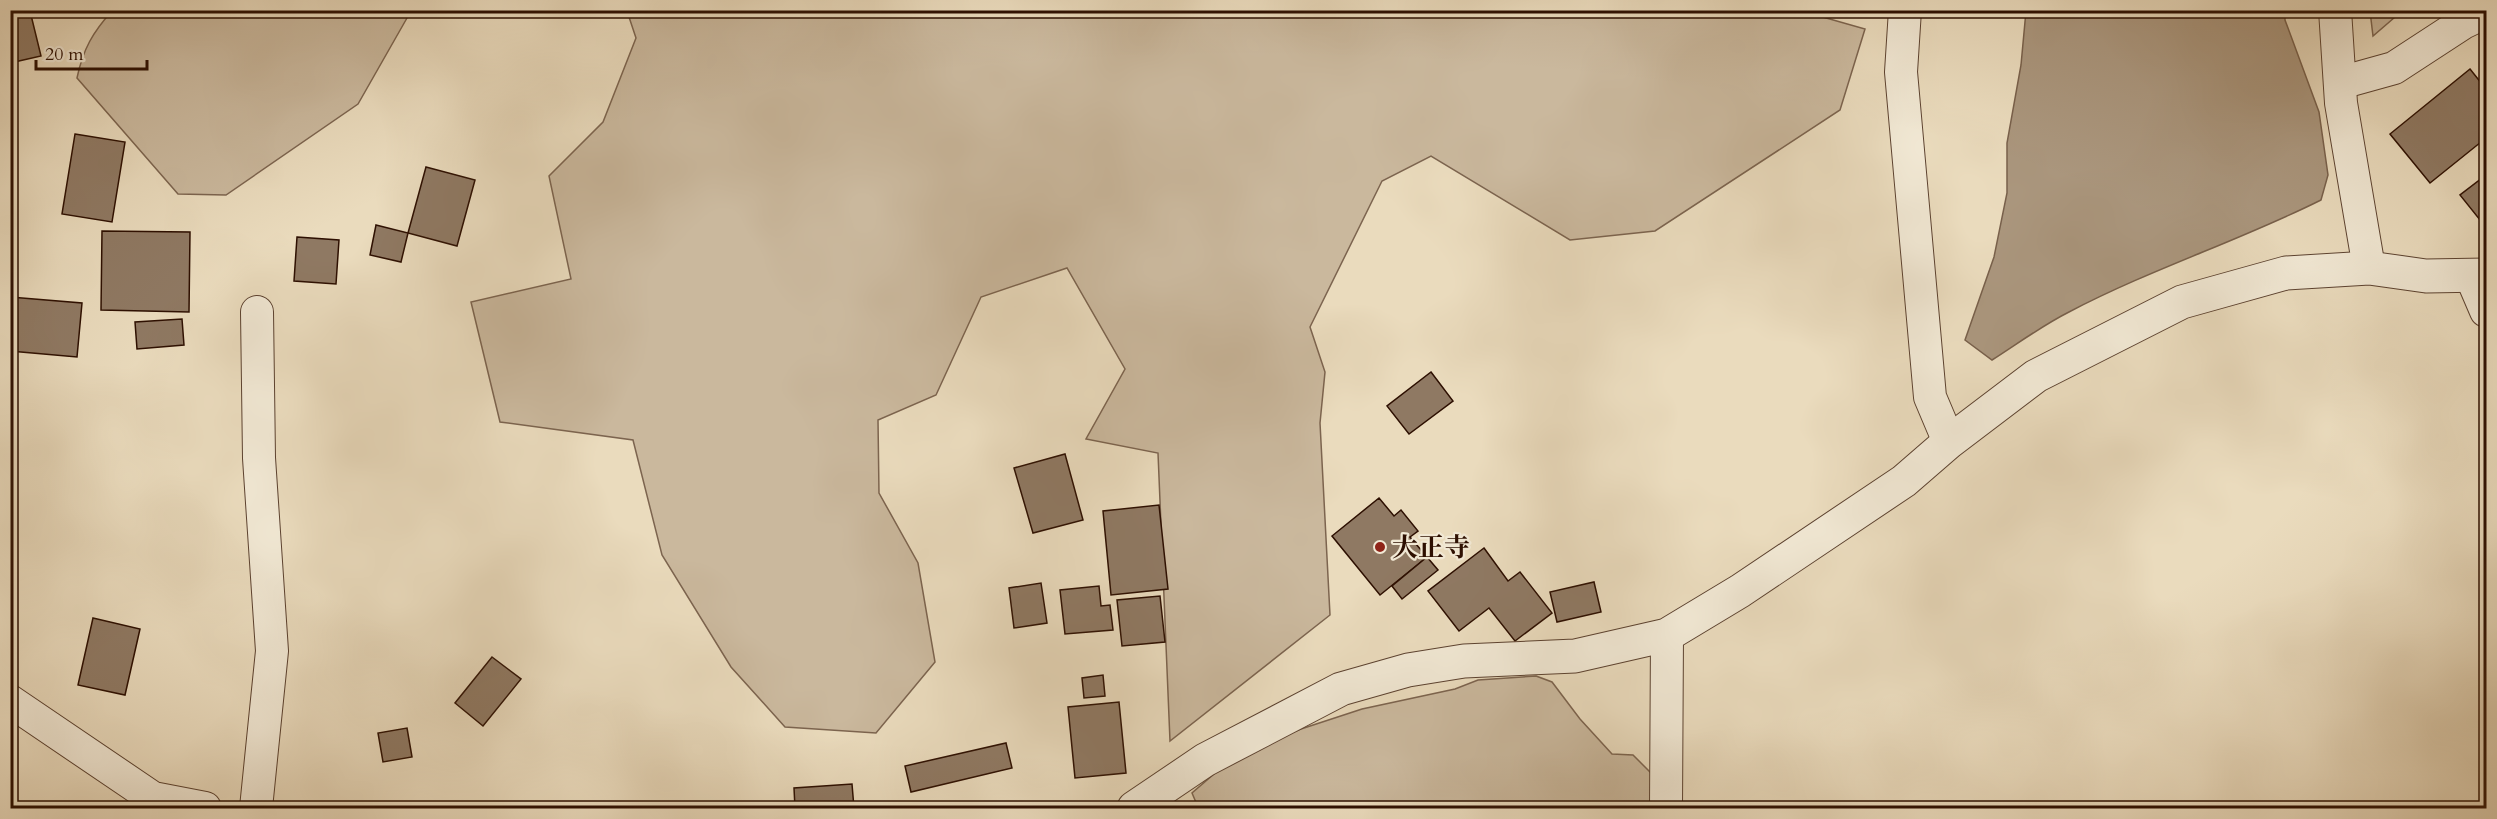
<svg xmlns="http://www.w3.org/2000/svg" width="2497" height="819" font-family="Cardo,'Noto Serif JP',serif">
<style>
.green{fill:#cab89d;stroke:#7c644f;stroke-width:1.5}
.water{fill:#aa967d;stroke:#78604b;stroke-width:1.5}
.building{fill:#8f7963;stroke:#2d0f01;stroke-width:1.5}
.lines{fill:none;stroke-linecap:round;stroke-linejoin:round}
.minor-casing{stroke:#5c4230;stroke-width:34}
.tertiary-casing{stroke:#5c4230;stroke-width:35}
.minor{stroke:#f1e8d4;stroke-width:32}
.tertiary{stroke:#f1e8d4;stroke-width:33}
.poi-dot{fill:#8f2418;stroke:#f1e8d4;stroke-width:2}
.labels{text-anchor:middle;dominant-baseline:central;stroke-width:4.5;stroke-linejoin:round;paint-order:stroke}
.poi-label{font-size:26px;font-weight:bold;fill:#2d0f01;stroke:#f1e8d4;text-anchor:start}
</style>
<rect width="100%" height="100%" fill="#eadbbd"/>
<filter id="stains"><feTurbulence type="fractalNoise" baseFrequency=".00333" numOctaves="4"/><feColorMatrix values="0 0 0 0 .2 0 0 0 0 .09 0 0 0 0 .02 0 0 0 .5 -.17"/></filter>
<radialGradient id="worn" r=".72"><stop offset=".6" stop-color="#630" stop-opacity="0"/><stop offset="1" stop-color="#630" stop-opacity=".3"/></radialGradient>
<g class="green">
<polygon points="1798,10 1865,29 1840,110 1655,231 1570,240 1431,156 1382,181 1310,327 1325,372 1320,423 1330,615 1170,741 1158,453 1086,439 1125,369 1067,268 981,297 936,395 878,420 879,493 918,563 935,662 876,733 785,727 731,667 662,555 633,440 500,422 471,302 571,279 549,176 603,122 636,38 627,11"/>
<path d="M112,11L410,10L411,11L358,104L226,195L178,194L77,78C83,49 93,32 112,11Z"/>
<polygon points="2370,11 2370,10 2402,11 2373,36"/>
<polygon points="1536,676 1552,682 1580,719 1612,754 1633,755 1661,783 1658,808 1203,808 1198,807 1192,793 1236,755 1301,729 1362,709 1455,689 1478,680"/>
</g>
<path class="water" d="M2026,11H2285V20L2319,112L2328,175L2321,200C2239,241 2151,269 2069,312C2043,325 2017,344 1992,360L1965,340L1994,257L2007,193V143L2021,65Z"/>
<g class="building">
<polygon points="30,11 41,56 10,63 10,15"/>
<polygon points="2470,69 2486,89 2486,138 2430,183 2390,134"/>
<polygon points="75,134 125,142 112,222 62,214"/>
<polygon points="426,167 475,180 457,246 408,233"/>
<polygon points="2486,175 2486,223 2484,225 2460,195"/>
<polygon points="376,225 408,233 401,262 370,255"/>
<polygon points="102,231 190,232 189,312 101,310"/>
<polygon points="297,237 339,240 336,284 294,281"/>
<polygon points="10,297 82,303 77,357 10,351"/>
<polygon points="182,319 184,345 137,349 135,322"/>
<polygon points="1431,372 1453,401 1409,434 1387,406"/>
<polygon points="1065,454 1083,520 1033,533 1014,468"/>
<polygon points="1379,498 1394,516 1401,510 1418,531 1410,537 1427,557 1380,595 1332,536"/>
<polygon points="1159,505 1168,589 1111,595 1103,511"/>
<polygon points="1484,548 1508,581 1520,572 1552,613 1515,641 1489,608 1459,631 1428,591"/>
<polygon points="1427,557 1438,570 1402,599 1392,586"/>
<polygon points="1594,582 1601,612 1557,622 1550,592"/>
<polygon points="1041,583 1047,623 1014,628 1009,588"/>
<polygon points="1099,586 1101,606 1110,605 1113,630 1065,634 1060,590"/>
<polygon points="1160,596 1165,642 1122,646 1117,600"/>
<polygon points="93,618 140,629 125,695 78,685"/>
<polygon points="492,657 521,679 483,726 455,703"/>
<polygon points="1103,675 1105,696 1084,698 1082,678"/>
<polygon points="1119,702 1126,773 1075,778 1068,707"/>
<polygon points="407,728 412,757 383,762 378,733"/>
<polygon points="1006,743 1012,768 911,792 905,766"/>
<polygon points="852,784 854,808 795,808 794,788"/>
<polygon points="543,804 543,808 508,808 508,806"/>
</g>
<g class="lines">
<defs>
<g id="minor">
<polyline points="1905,10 1901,72 1930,397 1949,442"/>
<polyline points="2335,10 2341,103 2369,268"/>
<polyline points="2340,83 2394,68 2463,23 2486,12"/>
<polyline points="2471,276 2486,311"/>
<polyline points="10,701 153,798 205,808"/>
<polyline points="256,808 272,651 259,458 257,312"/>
<polyline points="1666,808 1667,635"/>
</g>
<polyline id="tertiary" points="1134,808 1205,760 1341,689 1408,670 1464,661 1575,656 1667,635 1740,591 1904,481 1949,442 2036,376 2182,302 2286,273 2369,268 2426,276 2486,275"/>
</defs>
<use href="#minor" class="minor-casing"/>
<use href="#tertiary" class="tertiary-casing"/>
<use href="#minor" class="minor"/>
<use href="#tertiary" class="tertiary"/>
</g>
<circle class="poi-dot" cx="1380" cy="547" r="6"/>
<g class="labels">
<g class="poi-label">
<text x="1392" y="547">大正寺</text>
</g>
</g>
<rect width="2497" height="819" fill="none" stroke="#eadbbd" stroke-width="36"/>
<rect x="12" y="12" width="2473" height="795" fill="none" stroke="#2d0f01" stroke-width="3"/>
<rect x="18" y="18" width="2461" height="783" fill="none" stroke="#2d0f01" stroke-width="1.5"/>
<path d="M36 60v9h111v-9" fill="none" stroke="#2d0f01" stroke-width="3"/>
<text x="45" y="60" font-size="18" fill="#2d0f01" stroke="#f1e8d4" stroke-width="4.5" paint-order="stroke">20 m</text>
<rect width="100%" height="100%" filter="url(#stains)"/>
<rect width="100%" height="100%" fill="url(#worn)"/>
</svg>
